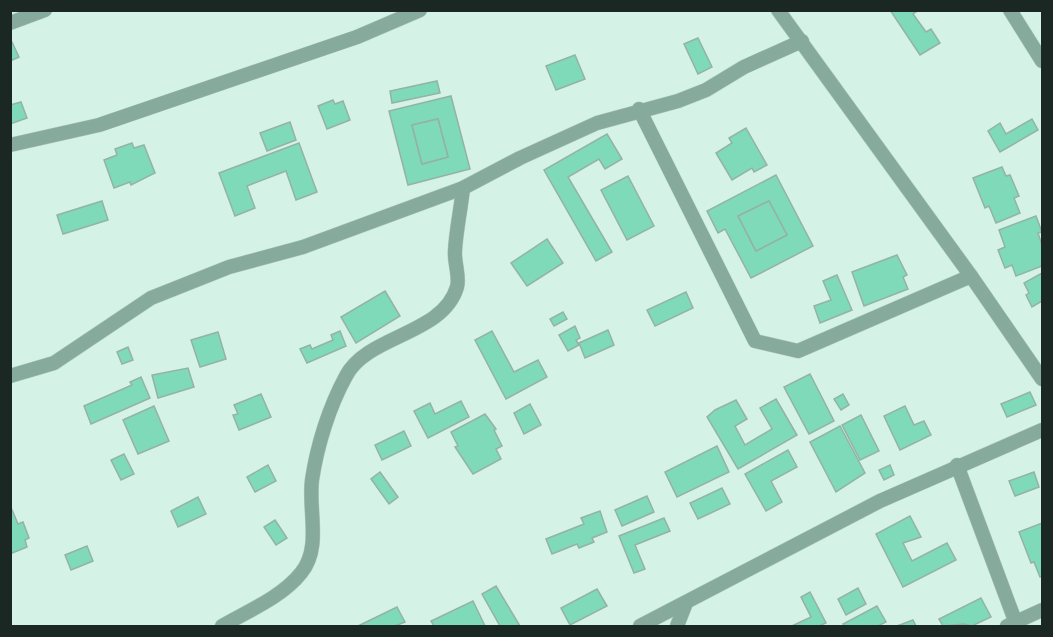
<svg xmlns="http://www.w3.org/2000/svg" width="1053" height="637" font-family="Cabin,sans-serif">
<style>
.building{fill:#7fdab9;stroke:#94b2a6;stroke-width:1.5;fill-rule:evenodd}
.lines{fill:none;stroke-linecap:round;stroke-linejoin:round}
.street-casing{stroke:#b3cec3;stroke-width:15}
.street{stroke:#86ab9c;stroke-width:14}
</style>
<rect width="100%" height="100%" fill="#d4f3e6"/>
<g class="building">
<polygon points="890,10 919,10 913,14 926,32 931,29 940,43 920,55"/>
<polygon points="698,38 712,67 698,74 684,44"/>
<polygon points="12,42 19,57 10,61 10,43"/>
<polygon points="575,55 585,79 556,90 546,66"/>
<polygon points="437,81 440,93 392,103 390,91"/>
<path d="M451,96L470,169L408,185L389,111ZM438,119L448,157L422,164L412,125Z"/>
<polygon points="333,100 335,104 343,101 350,120 327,129 318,106"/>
<polygon points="21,102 27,118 10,124 10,105"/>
<polygon points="438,119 448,157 422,164 412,125"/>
<polygon points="1032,119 1038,130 1000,152 988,131 1000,123 1006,134"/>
<polygon points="290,122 296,140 267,151 260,133"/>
<polygon points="746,128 767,165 754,172 752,168 732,180 716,153 732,143 729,138"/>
<polygon points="607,134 622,159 605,169 599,159 568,177 612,252 596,261 544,170"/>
<polygon points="132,143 134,148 144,145 155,173 131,185 130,182 114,188 104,160 117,155 115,149"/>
<polygon points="299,143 317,192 296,200 286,171 247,186 255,208 235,216 219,173"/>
<polygon points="1002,167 1006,176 1010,175 1019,196 1014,198 1020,213 996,223 989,206 985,208 973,178"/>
<path d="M776,175L813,246L751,278L725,229L718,233L707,211ZM769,201L787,235L756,251L738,216Z"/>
<polygon points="628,176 654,226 627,240 601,190"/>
<polygon points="102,201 108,220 63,234 57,215"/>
<polygon points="769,201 787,235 756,251 738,216"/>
<polygon points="1036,216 1042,232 1038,233 1042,245 1042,266 1016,276 1012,265 1005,268 998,250 1005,247 999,230"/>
<polygon points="547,239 563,263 527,286 511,263"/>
<polygon points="897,255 907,275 903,277 908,289 864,306 852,272"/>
<polygon points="1042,273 1042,301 1032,307 1026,295 1029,293 1024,283"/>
<polygon points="837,275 852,310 820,323 814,306 831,300 823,281"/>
<polygon points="385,291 400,316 356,343 341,317"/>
<polygon points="686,292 693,308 655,326 647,310"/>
<polygon points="563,312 567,319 554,326 550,319"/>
<polygon points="575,326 580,338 576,340 579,345 568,351 559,335"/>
<polygon points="608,330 614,345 585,358 579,343"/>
<polygon points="340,331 346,346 307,363 300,349 310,345 312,349 333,340 331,335"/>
<polygon points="492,331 514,372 538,360 547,377 506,399 475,340"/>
<polygon points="218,332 226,359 200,367 191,340"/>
<polygon points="128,347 133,360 122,364 117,352"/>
<polygon points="188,368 194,387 158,398 152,375"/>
<polygon points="810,374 834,421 809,434 784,387"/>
<polygon points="141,377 150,398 91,424 84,406 132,385 130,382"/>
<polygon points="1030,392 1036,405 1007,417 1001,404"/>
<polygon points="261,394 271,417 239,430 233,415 238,414 234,405"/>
<polygon points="843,394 849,405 841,410 834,399"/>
<polygon points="776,399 797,435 738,469 707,417 715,410 736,400 747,419 735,426 745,445 772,429 760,408"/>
<polygon points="461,401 469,417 428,438 414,411 430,403 435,414"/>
<polygon points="530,404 541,425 524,434 514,413"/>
<polygon points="154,406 169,441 138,454 123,420"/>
<polygon points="905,406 914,425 924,421 931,435 900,450 884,416"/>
<polygon points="485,414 496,429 494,430 502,446 496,449 501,459 473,474 455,447 458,446 451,432"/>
<polygon points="861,415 879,451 860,460 842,425"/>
<polygon points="840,426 865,473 836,492 810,442"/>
<polygon points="404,431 411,446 382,460 375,445"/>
<polygon points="717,446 729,472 677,497 665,472"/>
<polygon points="788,450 797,467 771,481 782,502 766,511 745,474"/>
<polygon points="124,454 134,474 121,480 111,460"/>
<polygon points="268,465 276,481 255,492 247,477"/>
<polygon points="890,465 894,475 884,480 879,470"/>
<polygon points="380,472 398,497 389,504 371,479"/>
<polygon points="1034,472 1039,487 1015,496 1009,481"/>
<polygon points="722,488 730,504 698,519 690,503"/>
<polygon points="647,496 654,512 622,526 615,510"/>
<polygon points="198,497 206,514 178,527 171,511"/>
<polygon points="10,505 18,524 23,522 29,538 25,540 27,547 10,554"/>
<polygon points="600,511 607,532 592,538 594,542 579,548 577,544 552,554 546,539 584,524 581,518"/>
<polygon points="910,516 921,537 903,543 912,561 947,543 956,560 903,587 876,534"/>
<polygon points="664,518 670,531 635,545 645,569 634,573 619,536"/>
<polygon points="275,520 287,538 276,545 264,527"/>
<polygon points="1042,523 1042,576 1040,577 1034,562 1031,563 1019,532"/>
<polygon points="87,546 93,561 71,570 65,555"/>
<polygon points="496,586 520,626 500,626 482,594"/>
<polygon points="858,588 866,604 846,615 838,599"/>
<polygon points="597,589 607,606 570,625 561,608"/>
<polygon points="810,592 826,623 819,626 792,626 811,617 801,597"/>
<polygon points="981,598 991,617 972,626 964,624 943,626 939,619"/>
<polygon points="473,601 485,626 434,626 431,621"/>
<polygon points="877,606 886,622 878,626 844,626 843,624"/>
<polygon points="397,607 405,622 395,626 358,626"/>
<polygon points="913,620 916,626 897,626"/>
</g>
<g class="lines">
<defs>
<g id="street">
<polyline points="778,10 971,276 1042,379"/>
<polyline points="1010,10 1042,61"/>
<polyline points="10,23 45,10"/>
<polyline points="639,109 755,341 798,351 971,276"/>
<polyline points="10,145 99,125 357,37 420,10"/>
<polyline points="10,376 54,363 151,298 229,267 303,247 463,188 520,158 597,123 678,101 706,90 744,67 802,41"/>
<polyline points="957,465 1017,626"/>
<path d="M222,626C248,611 282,597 301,573C322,548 308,510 312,480C317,446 329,407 346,376C367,335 443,335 457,287C460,277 454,262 455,251C456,230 461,209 463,188"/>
<polyline points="640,626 880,501 1042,430"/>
<polyline points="677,626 686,603"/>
<polyline points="1007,626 1042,610"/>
</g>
</defs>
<use href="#street" class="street-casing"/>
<use href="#street" class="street"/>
</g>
<rect width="1053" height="637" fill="none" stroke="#1b2722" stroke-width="24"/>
</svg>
